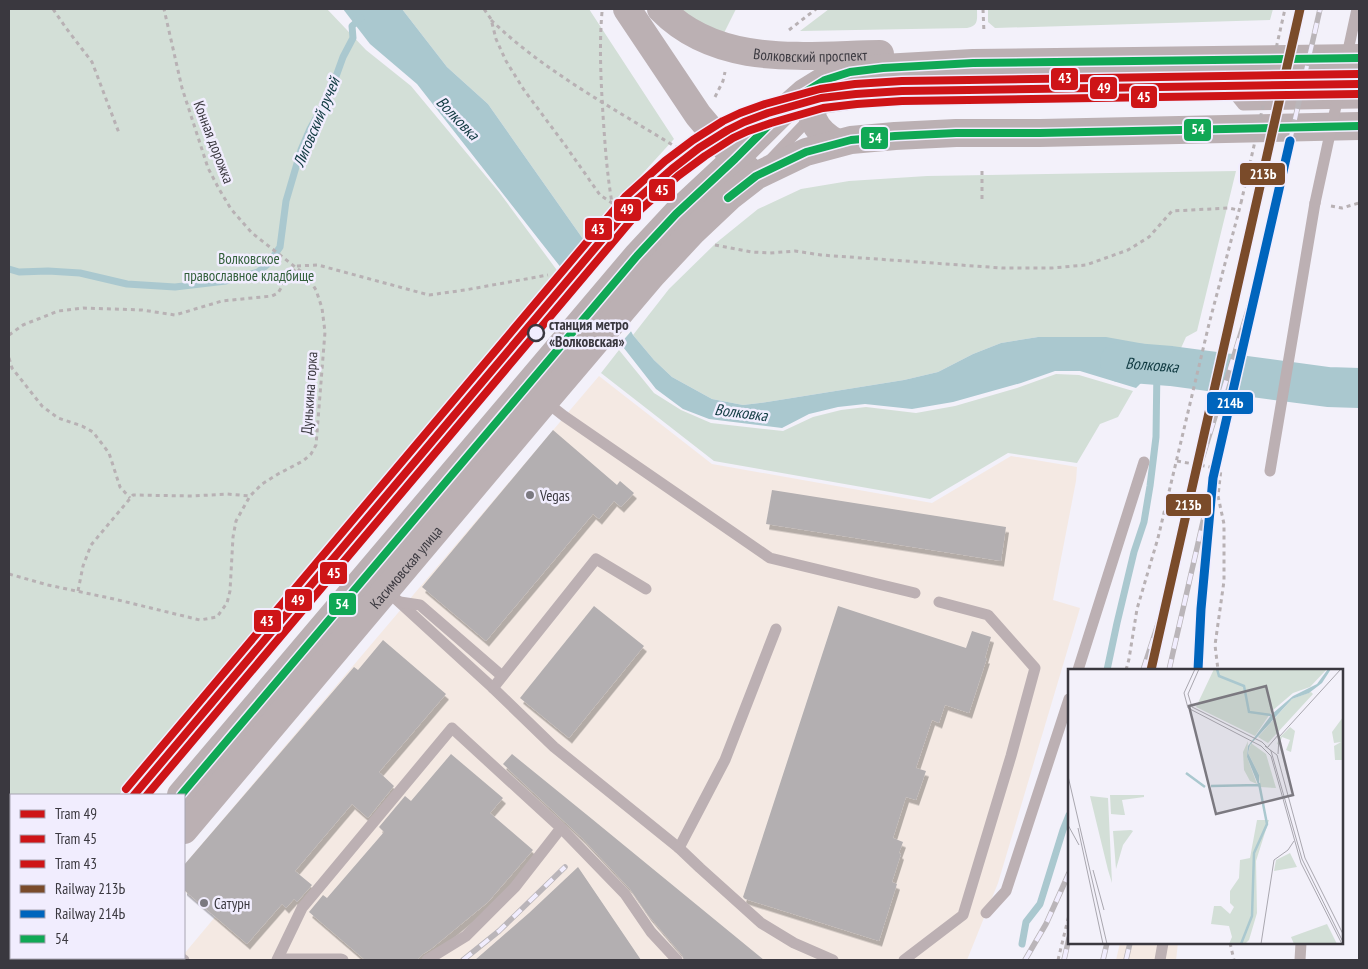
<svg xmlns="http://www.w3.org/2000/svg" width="1368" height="969" font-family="'PT Sans Narrow',sans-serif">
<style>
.industrial{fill:#f4e9e3}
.green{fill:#d3dfd7}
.water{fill:#aac8cf}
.pier{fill:#f3f1fa}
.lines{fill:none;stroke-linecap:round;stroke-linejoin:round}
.stream{stroke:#aac8cf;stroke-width:7}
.river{stroke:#aac8cf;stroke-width:40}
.building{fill:#b3afb1;filter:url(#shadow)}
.path{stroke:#b8b1b4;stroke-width:3;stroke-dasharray:4 4;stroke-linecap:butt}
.lane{stroke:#bcb0b3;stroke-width:11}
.secondary{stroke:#bbb0b3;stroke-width:28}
.rail-casing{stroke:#bab5b9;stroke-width:5.5}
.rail{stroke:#f1edfe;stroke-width:4;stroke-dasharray:11;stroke-linecap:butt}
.path-bridge{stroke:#b8b1b4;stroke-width:3;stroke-dasharray:4 4;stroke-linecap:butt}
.lane-bridge{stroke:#bcb0b3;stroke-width:11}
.bus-1-casing{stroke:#f1edfe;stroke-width:11}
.bus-1{stroke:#10a855;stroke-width:8}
.rail-1-casing{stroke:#f1edfe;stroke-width:12}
.rail-2-casing{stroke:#f1edfe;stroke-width:12}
.rail-1{stroke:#7a4b2a;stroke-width:9}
.rail-2{stroke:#0065bd;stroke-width:9}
.tram-1-casing{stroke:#f1edfe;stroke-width:11}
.tram-2-casing{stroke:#f1edfe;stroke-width:11}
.tram-3-casing{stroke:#f1edfe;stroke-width:11}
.tram-1{stroke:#ce1417;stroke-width:8}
.tram-2{stroke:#ce1417;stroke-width:8}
.tram-3{stroke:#ce1417;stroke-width:8}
.stop-dot{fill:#f1edfe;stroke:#3a383f;stroke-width:2.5}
.poi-dot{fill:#7b7980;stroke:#f1edfe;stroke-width:2}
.labels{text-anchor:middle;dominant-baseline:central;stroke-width:5;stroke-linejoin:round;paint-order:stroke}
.street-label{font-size:15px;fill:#3a383f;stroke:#f1edfe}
.park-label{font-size:15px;fill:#33603b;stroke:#f1edfe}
.stop-label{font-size:15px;font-weight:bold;fill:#3a383f;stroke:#f1edfe;text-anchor:start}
.poi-label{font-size:15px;fill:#3a383f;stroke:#f1edfe;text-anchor:start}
.water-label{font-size:16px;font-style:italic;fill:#0f3940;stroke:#f1edfe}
.inset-river{fill:none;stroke:#aac8cf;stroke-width:2.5}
.inset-road{fill:none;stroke:#a9a7af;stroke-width:1}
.view{fill:#7b7980;fill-opacity:0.15;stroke:#7b7980;stroke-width:2.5}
.inset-edge{fill:none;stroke:#3a383f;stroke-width:2.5}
.line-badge{stroke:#f1edfe;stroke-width:2}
.badge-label{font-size:14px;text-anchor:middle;font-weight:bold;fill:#fff}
</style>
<defs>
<filter id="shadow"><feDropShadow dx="3" dy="5.5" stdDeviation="0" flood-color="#0004"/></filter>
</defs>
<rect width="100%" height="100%" fill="#f3f1fa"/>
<g class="industrial">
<polygon points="599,376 712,464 932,503 1011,456 1077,467 1076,481 1053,600 1080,608 998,883 967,960 179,960 215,917 184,891 184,865"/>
<polygon points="1120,943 1178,943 1176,960 1116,960"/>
</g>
<g class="green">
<polygon points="9,9 327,9 366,50 411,86 499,192 559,273 119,795 11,795 11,862 9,860"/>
<polygon points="402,9 589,9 674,139 583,239 488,104 447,67"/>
<polygon points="676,9 736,9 724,33 720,35"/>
<path d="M829,9H977C977,19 979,26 967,28L800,31Z"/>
<polygon points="988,9 1065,9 1073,10 1092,9 1273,9 1270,20 995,28 988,22"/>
<polygon points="1236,171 1197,331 1186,337 1177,357 1145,344 1070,337 1038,337 1001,343 973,354 938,372 904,380 767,402 743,405 712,399 672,377 654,360 633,335 669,289 716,243 758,209 801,189 849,181 927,176"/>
<polygon points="619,350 654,393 681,410 711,423 783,431 813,417 841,410 866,407 916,413 955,406 1017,388 1056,374 1079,375 1133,391 1118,417 1100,424 1077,463 1008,453 930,499 714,461 601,373"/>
</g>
<polygon class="water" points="343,9 402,9 447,67 488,104 583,239 633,335 654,360 672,377 712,399 743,405 767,402 904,380 938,372 973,354 1001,343 1038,337 1106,337 1145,344 1177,357 1173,374 1148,376 1136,388 1080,371 1055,371 1021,383 953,402 912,409 865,404 838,407 809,414 782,428 709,419 683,409 656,389 417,84 370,44"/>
<polygon class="pier" points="587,242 633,329 620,344 562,272"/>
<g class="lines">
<g class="stream">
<polyline points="9,269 19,272 48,271 80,273 127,284 175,287 226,281 258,272 268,264 280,247 286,201 301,150 310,129 330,93 343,57 353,38 352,26 361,18"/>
<polyline points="1107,670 1117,623 1134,552 1144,522 1150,486 1156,437 1157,366"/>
<polyline points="1022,944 1026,922 1040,904 1063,830 1069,815"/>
</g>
<path class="river" id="s1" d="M1120,362L1171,366L1328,387L1359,388"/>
</g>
<g class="building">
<polygon points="553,430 617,485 620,481 634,493 621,507 614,501 599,519 593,514 486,641 422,587"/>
<polygon points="772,490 1006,527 1001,561 766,524"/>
<polygon points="594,606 644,646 569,738 520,698"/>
<polygon points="838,606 966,648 972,631 991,637 985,658 987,658 969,713 945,705 939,723 932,720 916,768 926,771 916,800 906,797 893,838 903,842 899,853 901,854 892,882 897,884 879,941 745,899 743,897"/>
<polygon points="383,640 446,694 379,772 394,786 368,818 352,804 295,871 312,885 297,902 294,899 286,908 282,904 247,944 184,890 184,865 354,667 358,670"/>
<polygon points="451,754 503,798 490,813 533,850 488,902 431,949 423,954 417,960 365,960 309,912 323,895 327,898 384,832 379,827 405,796 411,801"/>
<polygon points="512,754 592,819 764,960 684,960 682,955 648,915 630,889 582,838 503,764"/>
<polygon points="578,867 641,960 475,960 529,913"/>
</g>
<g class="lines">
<g class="path">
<polyline points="53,9 66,28 92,62 119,133"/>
<polyline points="484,9 491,19 496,39 506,61 524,90 565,145 600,195 612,203 618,212"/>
<polyline points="983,9 984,33"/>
<path d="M602,12C599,47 601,81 603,115C605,145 607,174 612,203"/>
<path d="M491,20C546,73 615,109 679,149"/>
<polyline points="789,30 816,9"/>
<polyline points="715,97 723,81 725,72"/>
<polyline points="982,199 982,168"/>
<polyline points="1331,206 1342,208 1359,203"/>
<polyline points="715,245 752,252 770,253 795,251 821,255 1002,268 1052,268 1086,265 1128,250 1149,237 1172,211 1229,208 1238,210"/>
<polyline points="297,266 318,265 429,295 465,290 548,275"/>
<polyline points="9,335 23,325 58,311 83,308 142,310 175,315 222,301 272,296 278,293 287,278 298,266"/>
<polyline points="9,358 12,368 42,406 58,418 82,426 93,432 109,453 120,487 130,498"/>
<polyline points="422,442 644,181 679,149 685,141"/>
<polyline points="1177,461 1221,469 1218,496 1224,524 1224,581 1215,645 1218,670"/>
<polyline points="9,574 48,585 114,599 200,620 217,617 227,603 230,591 233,537 236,521 250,496 262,484 278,474 303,461 311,454 316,445 325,332 322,308 316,290 308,277 252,233 231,209 219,189 208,168 182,88 164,9"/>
<polyline points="78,591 83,566 91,545 133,495 193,496 227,494 250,496"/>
<polyline points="1126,670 1129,659 1137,609 1158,538 1209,324 1241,203"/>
<polyline points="1230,943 1234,960"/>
<polyline points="1058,960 1069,915"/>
</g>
<g class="lane">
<polyline points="1235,95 1243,105 1359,103"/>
<polyline points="811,110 872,101 1235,95 1243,86 1359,84"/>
<polyline points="770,160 811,117"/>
<polyline points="545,401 564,416 770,558 915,593"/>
<polyline points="1270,471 1315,203"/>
<polyline points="386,590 493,688 554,747 679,848 700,868 761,923 794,943 833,960"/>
<polyline points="400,602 420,605 502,676"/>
<polyline points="1078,670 1144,462"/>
<polyline points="493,688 596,559 646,589"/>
<polyline points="561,828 625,894 651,932 677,960"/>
<polyline points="679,848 725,760 776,629"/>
<polyline points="986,913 1006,891 1069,699"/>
<polyline points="181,958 184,960"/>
<polyline points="278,959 341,959 343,960"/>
<polyline points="277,960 302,908 452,728 561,828 515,887 466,936 427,960"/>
<polyline points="904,960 963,915 1011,756 1035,668 988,615 939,602"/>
<polyline points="1160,960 1163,943"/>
<polyline points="1300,960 1301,943"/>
</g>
<g class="secondary">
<polyline points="627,9 698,115 735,159 748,170"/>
<path id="s2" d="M661,9C719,68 804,55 880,54"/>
<path d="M813,88C807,114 813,130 837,143"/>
<polyline points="181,795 637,256 676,214 735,159 779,115 804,93 825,80 850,72 883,68 973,63 1359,58"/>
<path id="s3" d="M184,830L545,401L652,275L693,231L729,197L756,176L806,152L851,140L895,136L956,133H1040L1359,126"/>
<polyline points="24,960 29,958"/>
<polyline points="68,960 71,958"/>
</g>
<defs>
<g id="rail">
<polyline points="1290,141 1320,9"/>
<polyline points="1180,539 1197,475 1258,278"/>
<polyline points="1143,670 1160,618 1176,559"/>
<polyline points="1169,670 1213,478"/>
<polyline points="463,960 499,931 565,867"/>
<polyline points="1025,960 1046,924 1069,873"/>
<polyline points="1064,960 1069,938"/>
<polyline points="1103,960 1107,943"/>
<polyline points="1126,960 1130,943"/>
</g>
</defs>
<use href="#rail" class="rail-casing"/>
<use href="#rail" class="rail"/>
<polyline class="path-bridge" points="1241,203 1285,9"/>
<polyline class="lane-bridge" points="1315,203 1357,9"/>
<defs>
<g id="bus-1">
<polyline points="728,198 756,176 806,152 851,140 895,136 956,133 1040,133 1359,126"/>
<polyline points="181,795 637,256 676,214 735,159 779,115 804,93 825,80 850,72 883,68 973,63 1359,58"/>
</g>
</defs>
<use href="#bus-1" class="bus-1-casing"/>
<use href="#bus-1" class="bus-1"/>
<defs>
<polyline id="rail-1" points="1151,670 1300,9"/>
<polyline id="rail-2" points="1198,670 1201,609 1213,478 1290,141"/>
</defs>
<use href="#rail-1" class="rail-1-casing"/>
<use href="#rail-2" class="rail-2-casing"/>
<use href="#rail-1" class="rail-1"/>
<use href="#rail-2" class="rail-2"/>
<defs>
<polyline id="tram-1" points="134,795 633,203 672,169 699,148 728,130 744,122 768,113 821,98 856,94 902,91 1359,84"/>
<polyline id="tram-2" points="147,795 640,210 678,176 705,156 733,138 748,131 771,123 823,108 857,104 902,101 1359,94"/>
<polyline id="tram-3" points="126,789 625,197 665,161 693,140 723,121 740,113 765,104 820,89 855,84 902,81 1359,74"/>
</defs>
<use href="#tram-1" class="tram-1-casing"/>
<use href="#tram-2" class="tram-2-casing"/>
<use href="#tram-3" class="tram-3-casing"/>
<use href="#tram-1" class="tram-1"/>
<use href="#tram-2" class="tram-2"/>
<use href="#tram-3" class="tram-3"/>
</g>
<circle class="stop-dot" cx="536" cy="333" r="8"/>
<g class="poi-dot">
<circle cx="530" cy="495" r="5"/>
<circle cx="204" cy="903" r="5"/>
</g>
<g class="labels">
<g class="street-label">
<text stroke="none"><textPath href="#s2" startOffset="161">Волковский проспект</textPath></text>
<text transform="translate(214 142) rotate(69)">Конная дорожка</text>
<text transform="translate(309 393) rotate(-86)">Дунькина горка</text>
<text stroke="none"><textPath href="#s3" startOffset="344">Касимовская улица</textPath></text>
</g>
<g class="park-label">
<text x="249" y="258">Волковское<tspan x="249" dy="17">православное кладбище</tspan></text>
</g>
<g class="stop-label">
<text x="549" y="324">станция метро<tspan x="549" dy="17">«Волковская»</tspan></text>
</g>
<g class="poi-label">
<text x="540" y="495">Vegas</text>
<text x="214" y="903">Сатурн</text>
</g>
<g class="water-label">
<text transform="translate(458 118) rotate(46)">Волковка</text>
<text transform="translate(316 122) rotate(-67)">Лиговский ручей</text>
<text stroke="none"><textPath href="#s1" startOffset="32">Волковка</textPath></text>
<text transform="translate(741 412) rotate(7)">Волковка</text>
</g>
</g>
<g transform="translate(1068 669)">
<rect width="275" height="275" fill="#f3f1fa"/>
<path d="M146,0H259L242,18L225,24L204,42L187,67L128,38ZM243,23L245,25L200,74L190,68L224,30ZM275,48V91H267L266,77L273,73L266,74L264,63ZM222,58L227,62L223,83L218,81L222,71L214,68L211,76L209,75L211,69ZM180,72L179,88L189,115L182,112L176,101L175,83ZM183,74L198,85L208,119L192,118L191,106L180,84ZM42,126H76V128L54,131L57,146H54L43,145ZM22,127L40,129L44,214L40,201ZM189,151H201L188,192L189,244L181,271L177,275H161L164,268L161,257L143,255L146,237H153L162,245L166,238L162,234V222L171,209L172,191L182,189ZM63,161L65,162L55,176L48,200L45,162ZM222,184L229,198L206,202L208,191ZM259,255L269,275H226L223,268Z" fill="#d3dfd7"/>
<path d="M260,0H263L254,14L241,24L224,30L182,76L180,84L191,106V118L179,88L180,77L204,45L225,27L249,15Z" fill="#aac8cf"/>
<path class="inset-river" d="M149,0L151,7L176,17L181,43L203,46M118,104L137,118M143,117L191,116M173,275L184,247L186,184L199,155L191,114"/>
<path class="inset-road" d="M127,0L116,24L120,39L193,77L203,87L233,194L274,275M131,0L120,25L124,38L194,73L203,82L234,190L275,273M197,77L209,86L237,189L275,265M199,79L211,65M210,85L211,68L273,0M0,107L39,275M0,156L11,176M10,159L35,275M25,201L36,241M193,275L206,191L220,181L226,172"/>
<path class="view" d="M198,17L225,126L148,145L121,37Z"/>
<rect width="275" height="275" class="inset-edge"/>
</g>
<g class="line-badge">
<rect x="1050" y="67" width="29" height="24" rx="5" fill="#ce1417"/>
<rect x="1089" y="76" width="29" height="24" rx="5" fill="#ce1417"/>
<rect x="1130" y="85" width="28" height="24" rx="5" fill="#ce1417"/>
<rect x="1183" y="118" width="29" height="24" rx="5" fill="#10a855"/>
<rect x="860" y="126" width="29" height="24" rx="5" fill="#10a855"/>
<rect x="1239" y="162" width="47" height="24" rx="5" fill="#7a4b2a"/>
<rect x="648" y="178" width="28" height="24" rx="5" fill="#ce1417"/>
<rect x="613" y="198" width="29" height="24" rx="5" fill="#ce1417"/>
<rect x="584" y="217" width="29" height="24" rx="5" fill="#ce1417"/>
<rect x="1206" y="391" width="48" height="24" rx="5" fill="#0065bd"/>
<rect x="1165" y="493" width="47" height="24" rx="5" fill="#7a4b2a"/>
<rect x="319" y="561" width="29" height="24" rx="5" fill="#ce1417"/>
<rect x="284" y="588" width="29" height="24" rx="5" fill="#ce1417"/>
<rect x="328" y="592" width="29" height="24" rx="5" fill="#10a855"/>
<rect x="253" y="609" width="29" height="24" rx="5" fill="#ce1417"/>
</g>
<g class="badge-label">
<text x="1065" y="83">43</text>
<text x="1104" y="93">49</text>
<text x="1144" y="102">45</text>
<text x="1198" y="134">54</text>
<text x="875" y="143">54</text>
<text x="1263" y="179">213Ь</text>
<text x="662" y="195">45</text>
<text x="627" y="214">49</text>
<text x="598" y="234">43</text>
<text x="1230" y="408">214Ь</text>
<text x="1188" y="510">213Ь</text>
<text x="334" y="578">45</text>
<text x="298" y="605">49</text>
<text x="342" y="609">54</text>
<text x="267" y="626">43</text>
</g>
<rect width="1368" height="969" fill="none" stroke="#3a383f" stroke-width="20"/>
<rect x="10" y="794" width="175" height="165" fill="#f1edfe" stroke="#a8a5b2"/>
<rect x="20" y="810" width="25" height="8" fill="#ce1417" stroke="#a8a5b2"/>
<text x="55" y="819" font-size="15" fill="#3a383f">Tram 49</text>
<rect x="20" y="835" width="25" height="8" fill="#ce1417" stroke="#a8a5b2"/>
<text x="55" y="844" font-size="15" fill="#3a383f">Tram 45</text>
<rect x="20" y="860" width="25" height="8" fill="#ce1417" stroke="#a8a5b2"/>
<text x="55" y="869" font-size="15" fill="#3a383f">Tram 43</text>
<rect x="20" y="885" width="25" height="8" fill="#7a4b2a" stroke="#a8a5b2"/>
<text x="55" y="894" font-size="15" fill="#3a383f">Railway 213Ь</text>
<rect x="20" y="910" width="25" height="8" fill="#0065bd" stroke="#a8a5b2"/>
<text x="55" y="919" font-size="15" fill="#3a383f">Railway 214Ь</text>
<rect x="20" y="935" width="25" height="8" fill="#10a855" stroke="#a8a5b2"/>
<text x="55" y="944" font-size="15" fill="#3a383f">54</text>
</svg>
